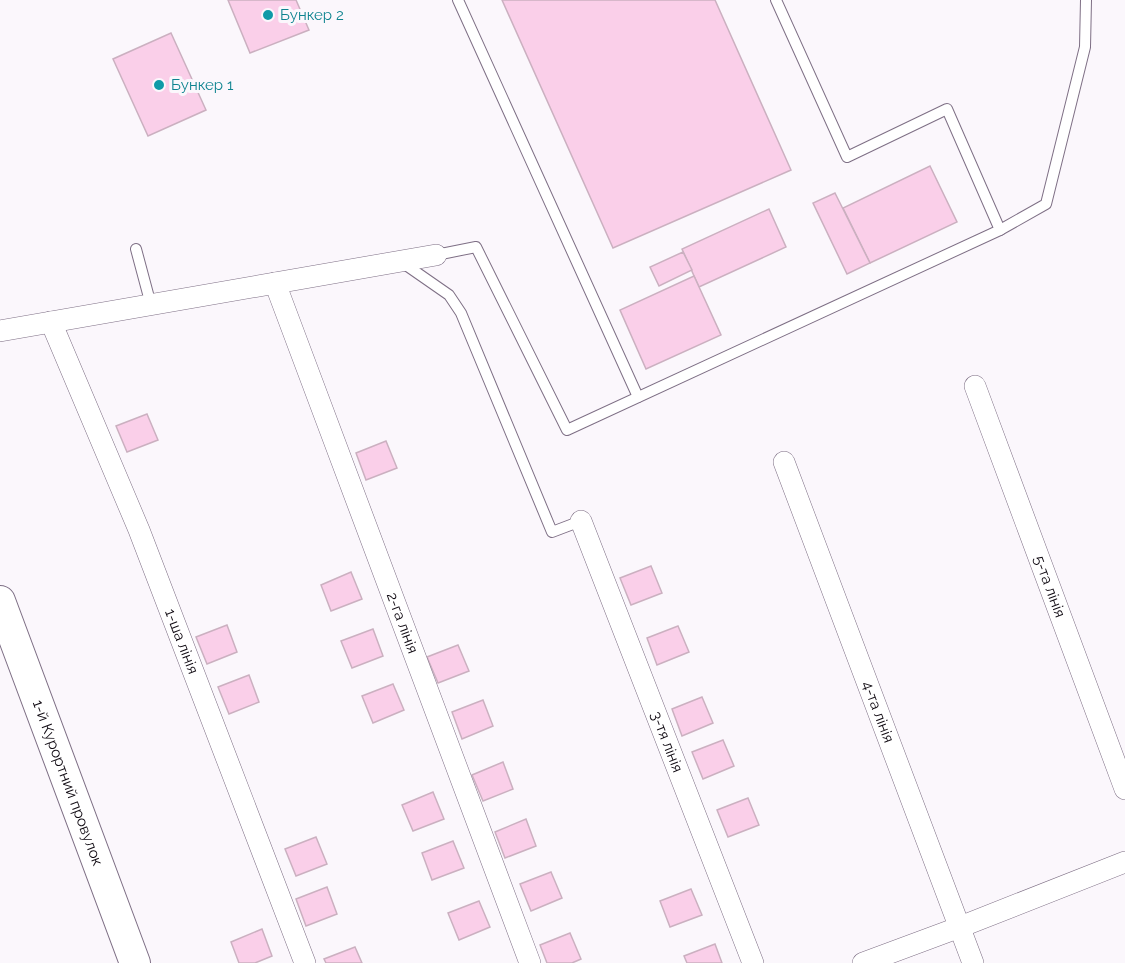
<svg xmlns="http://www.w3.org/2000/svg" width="1125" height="963" font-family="Raleway,sans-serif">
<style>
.building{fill:#facfe9;stroke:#cbb0c0;stroke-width:1.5}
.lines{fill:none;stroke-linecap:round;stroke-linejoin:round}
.lane-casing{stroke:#7e6f85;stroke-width:12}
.street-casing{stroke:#7e6f85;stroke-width:22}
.secondary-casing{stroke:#7e6f85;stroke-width:32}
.lane{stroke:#fff;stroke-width:10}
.street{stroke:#fff;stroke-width:21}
.secondary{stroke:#fff;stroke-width:30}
.culture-dot{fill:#0f9aa8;stroke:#fbf7fc;stroke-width:2}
.labels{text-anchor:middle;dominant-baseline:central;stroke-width:6;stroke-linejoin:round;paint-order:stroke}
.culture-label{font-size:15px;fill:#0d838f;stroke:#fbf7fc;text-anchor:start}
.street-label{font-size:15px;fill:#0f0911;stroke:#fbf7fc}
</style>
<rect width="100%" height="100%" fill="#fbf7fc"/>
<g class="building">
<polygon points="228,0 296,0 309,30 250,53"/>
<polygon points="502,0 715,0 791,170 613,248"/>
<polygon points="171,33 206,110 148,136 113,59"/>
<polygon points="930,166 957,222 870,263 843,208"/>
<polygon points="835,193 870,263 847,274 813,203"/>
<polygon points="769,209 786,247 699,287 682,249"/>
<polygon points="683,252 692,270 659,286 650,267"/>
<polygon points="694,276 721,335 646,369 620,310"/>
<polygon points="147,414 158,440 127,452 116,426"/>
<polygon points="386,441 397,468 366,480 356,453"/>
<polygon points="651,566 662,593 631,605 620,578"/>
<polygon points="351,572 362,599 331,611 321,585"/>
<polygon points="227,625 237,652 207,664 196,637"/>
<polygon points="678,626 689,652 657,665 647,638"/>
<polygon points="373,629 383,656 352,668 341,641"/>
<polygon points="458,645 469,671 438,683 427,657"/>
<polygon points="249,675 259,702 229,714 218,687"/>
<polygon points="393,684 404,710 373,723 362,696"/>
<polygon points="702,697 713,723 682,736 672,709"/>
<polygon points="483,700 493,726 462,739 452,712"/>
<polygon points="723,740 734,766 703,779 692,752"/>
<polygon points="503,762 513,789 483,801 472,775"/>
<polygon points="433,792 444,819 413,831 402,805"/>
<polygon points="748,798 759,825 728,837 717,810"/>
<polygon points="526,819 536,846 505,858 495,832"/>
<polygon points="316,837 327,864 296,876 285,849"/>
<polygon points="453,841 464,868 432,880 422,853"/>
<polygon points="551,872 562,898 531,911 520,884"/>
<polygon points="327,887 337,914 306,926 296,899"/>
<polygon points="691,889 702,915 670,927 660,901"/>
<polygon points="479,901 490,927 459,940 448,913"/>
<polygon points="262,929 272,956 255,963 239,963 231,942"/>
<polygon points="570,933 581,959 572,963 547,963 540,945"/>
<polygon points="715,944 722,963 687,963 684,956"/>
<polygon points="355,947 362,963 326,963 324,959"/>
</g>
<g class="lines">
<defs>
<g id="lane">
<polyline points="458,0 638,397"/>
<polyline points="1000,230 1046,204 1085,47 1086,0"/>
<polyline points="136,249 151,305"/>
<polyline points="436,255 476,247 567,430 1000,230 947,109 847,157 776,0"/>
<polyline points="403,263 449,295 461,313 552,532 581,521"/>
</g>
<g id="street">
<path id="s1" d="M275,283L530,963"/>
<path id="s2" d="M51,322L139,530L305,963"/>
<polyline points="0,331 436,255"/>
<path id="s3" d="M975,386L1125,789"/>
<path id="s4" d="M784,462L973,963"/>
<path id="s5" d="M581,521L753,963"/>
<polyline points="863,963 960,927 1125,862"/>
</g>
<g id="secondary">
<path id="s6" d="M0,601L135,963"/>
</g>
</defs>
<use href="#lane" class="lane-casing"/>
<use href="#street" class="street-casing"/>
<use href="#secondary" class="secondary-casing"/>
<use href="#lane" class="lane"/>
<use href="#street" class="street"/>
<use href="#secondary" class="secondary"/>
</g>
<g class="culture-dot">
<circle cx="268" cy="15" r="6"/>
<circle cx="159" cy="85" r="6"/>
</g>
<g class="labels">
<g class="culture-label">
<text x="280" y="15">Бункер 2</text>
<text x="171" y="85">Бункер 1</text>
</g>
<g class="street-label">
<text stroke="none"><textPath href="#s3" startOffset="214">5-та лінія</textPath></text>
<text stroke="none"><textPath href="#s1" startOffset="363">2-га лінія</textPath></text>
<text stroke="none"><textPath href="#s2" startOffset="345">1-ша лінія</textPath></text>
<text stroke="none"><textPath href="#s4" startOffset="267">4-та лінія</textPath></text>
<text stroke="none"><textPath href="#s5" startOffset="237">3-тя лінія</textPath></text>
<text stroke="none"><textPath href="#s6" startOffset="194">1-й Курортний провулок</textPath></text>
</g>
</g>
</svg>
